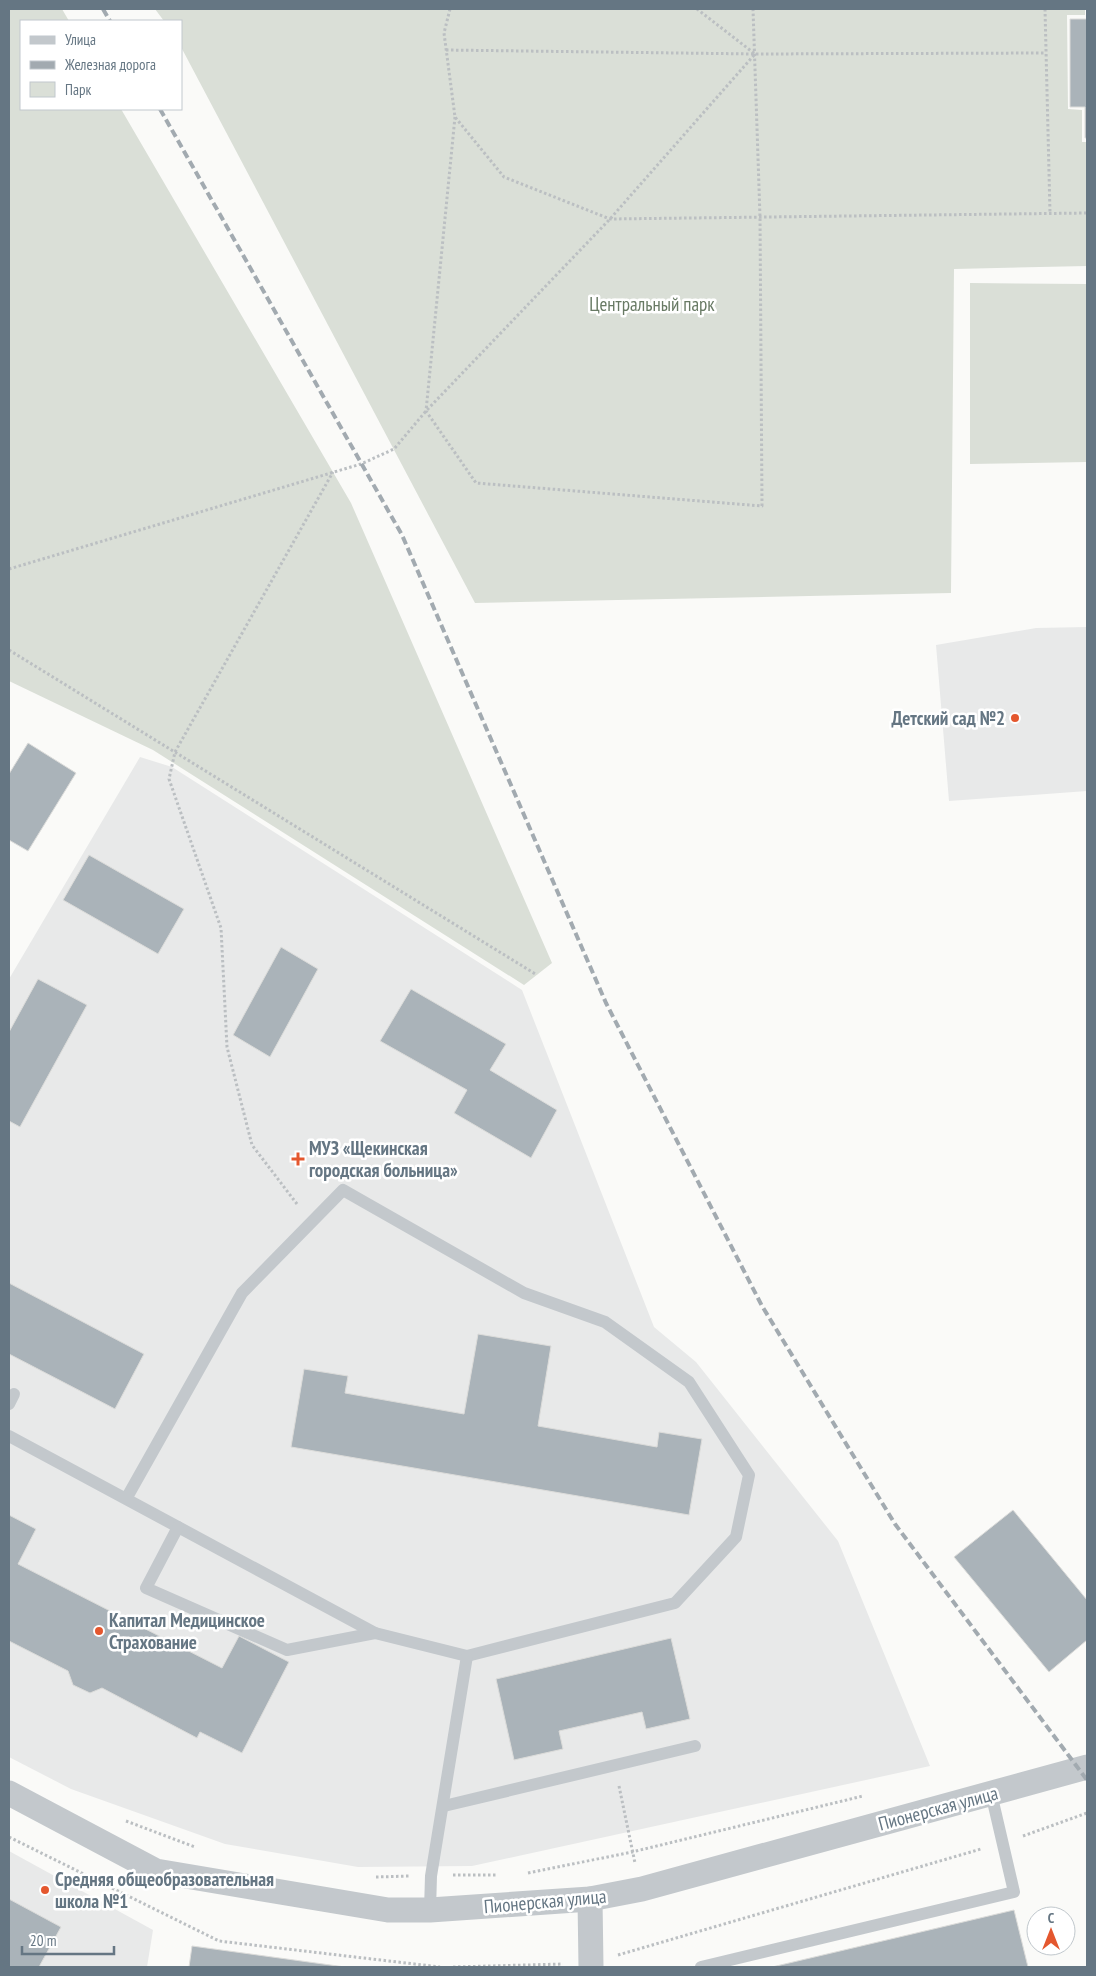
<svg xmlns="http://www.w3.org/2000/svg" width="1096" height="1976" font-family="'PT Sans Narrow',sans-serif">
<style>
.built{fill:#e8e9e9}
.green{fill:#dadfd7}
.building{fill:#aab3b9;stroke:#dcdcda}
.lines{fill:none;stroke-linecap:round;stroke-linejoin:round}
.path{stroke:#bbbfc2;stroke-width:3;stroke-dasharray:2.5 2.5;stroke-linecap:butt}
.lane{stroke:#c3c8cc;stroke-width:12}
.street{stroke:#c3c8cc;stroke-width:25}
.rail{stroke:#a2aab0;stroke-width:4;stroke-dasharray:8 4;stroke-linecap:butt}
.poi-dot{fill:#e4572e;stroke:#fff;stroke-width:2}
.labels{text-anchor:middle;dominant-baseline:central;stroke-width:5;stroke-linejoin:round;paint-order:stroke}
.park-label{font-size:19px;fill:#687a64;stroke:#fff}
.poi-label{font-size:19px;font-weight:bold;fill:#657683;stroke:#fff;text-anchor:start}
.street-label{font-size:19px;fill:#657683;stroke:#fff}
</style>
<rect width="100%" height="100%" fill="#fafaf8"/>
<g class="built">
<polygon points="1087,627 1087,791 949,801 936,645 1036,628"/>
<polygon points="140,757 172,767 522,990 654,1327 696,1362 838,1541 930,1766 472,1866 358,1867 225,1844 71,1789 9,1757 9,979"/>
<polygon points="9,1851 153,1930 147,1967 9,1967"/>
</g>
<g class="green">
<polygon points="9,9 62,9 69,21 21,21 21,109 121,109 351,503 552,963 524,985 153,750 9,681"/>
<polygon points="155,9 1085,9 1085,15 1067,15 1068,109 1082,110 1082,142 1087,142 1087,266 954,269 951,593 475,603 181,47 181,21 164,21"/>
<polygon points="970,283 1087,284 1087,462 970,464"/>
</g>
<g class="building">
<polygon points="1070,19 1087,19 1087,138 1085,138 1085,107 1070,107"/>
<polygon points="28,743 76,773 28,851 9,840 9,774"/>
<polygon points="89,855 184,909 158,954 63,900"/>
<polygon points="281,947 318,969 270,1057 233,1035"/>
<polygon points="38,979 87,1005 20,1127 9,1121 9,1032"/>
<polygon points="411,989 506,1044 490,1070 557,1110 531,1158 454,1113 467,1090 380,1041"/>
<polygon points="9,1283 144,1354 115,1409 9,1354"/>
<polygon points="478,1334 551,1346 538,1426 657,1447 659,1432 702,1439 689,1515 291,1447 304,1369 348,1376 345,1393 464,1414"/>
<polygon points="1013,1510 1087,1600 1087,1640 1049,1672 954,1557"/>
<polygon points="9,1515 36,1529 18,1564 222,1668 239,1636 289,1662 242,1753 200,1732 197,1738 102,1688 90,1693 73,1685 68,1671 9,1641"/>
<polygon points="671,1638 690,1719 646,1729 642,1712 559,1731 563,1749 514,1760 496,1679"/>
<polygon points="9,1899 61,1927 39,1967 9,1967"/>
<polygon points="1014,1910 1028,1967 772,1967"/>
<polygon points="192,1946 345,1967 189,1967"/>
</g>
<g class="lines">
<g class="path">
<polyline points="450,9 444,33 455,117 504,177 610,219 1087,213"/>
<polyline points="1045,9 1050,213"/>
<polyline points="446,50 755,54 1046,53"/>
<polyline points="455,117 426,411 476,483 762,506 760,217 753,9"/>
<polyline points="9,569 361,464 394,449 426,411 610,219 755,54 697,9"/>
<polyline points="9,650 537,975"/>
<polyline points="297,1204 252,1145 227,1047 221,928 169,779 175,752 333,472"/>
<polyline points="619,1786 635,1863"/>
<polyline points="126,1821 195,1847"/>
<polyline points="1023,1836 1087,1813"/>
<polyline points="9,1837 219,1941 440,1967"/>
<polyline points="528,1873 632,1852 863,1796"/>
<polyline points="453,1875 497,1875"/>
<polyline points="376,1877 410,1876"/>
<polyline points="618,1955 981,1849"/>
<polyline points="453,1967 563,1964"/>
</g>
<g class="lane">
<polyline points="9,1404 14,1394"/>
<polyline points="9,1436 375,1633 467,1656 675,1603 736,1537 749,1475 689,1382 605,1322 524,1293 343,1190 242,1293 126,1499"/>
<polyline points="178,1527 146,1588 287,1650 375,1633"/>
<polyline points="444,1806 695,1746"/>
<polyline points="430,1910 431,1876 467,1656"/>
<polyline points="701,1967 1014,1892 991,1793"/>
</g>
<g class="street">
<polyline points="9,1793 156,1871 388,1910 430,1910 590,1899 642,1889 1087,1767"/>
<polyline points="590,1899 591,1967"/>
</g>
<g class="rail">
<polyline points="103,9 110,21"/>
<polyline points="160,109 402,535 606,1003 762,1306 895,1524 1087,1780"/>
</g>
</g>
<g class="poi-dot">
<circle cx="1015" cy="718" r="5"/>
<path d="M295.5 1151.5h5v5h5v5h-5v5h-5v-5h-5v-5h5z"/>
<circle cx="99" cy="1631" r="5"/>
<circle cx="45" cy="1890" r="5"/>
</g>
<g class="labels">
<g class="park-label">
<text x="652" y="304">Центральный парк</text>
</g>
<g class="poi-label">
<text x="1005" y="718" text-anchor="end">Детский сад №2</text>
<text x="309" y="1148">МУЗ «Щекинская<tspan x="309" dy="22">городская больница»</tspan></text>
<text x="109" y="1620">Капитал Медицинское<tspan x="109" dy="22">Страхование</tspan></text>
<text x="55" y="1879">Средняя общеобразовательная<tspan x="55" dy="22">школа №1</tspan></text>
</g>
<g class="street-label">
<text transform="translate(938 1808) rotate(-15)">Пионерская улица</text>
<text transform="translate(545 1901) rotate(-5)">Пионерская улица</text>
</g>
</g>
<rect width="1096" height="1976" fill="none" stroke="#657683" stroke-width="20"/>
<rect x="20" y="20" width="162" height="90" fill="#ffffff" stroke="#c1c8cd"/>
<rect x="30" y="36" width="25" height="8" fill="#c3c8cc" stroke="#c1c8cd"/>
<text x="65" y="45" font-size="15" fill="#657683">Улица</text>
<rect x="30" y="61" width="25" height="8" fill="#a2aab0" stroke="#c1c8cd"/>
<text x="65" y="70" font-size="15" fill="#657683">Железная дорога</text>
<rect x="30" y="82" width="25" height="15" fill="#dadfd7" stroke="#c1c8cd"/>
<text x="65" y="95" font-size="15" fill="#657683">Парк</text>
<g transform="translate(1051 1931)"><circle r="24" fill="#ffffff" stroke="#c1c8cd"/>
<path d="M0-4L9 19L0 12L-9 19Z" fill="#e4572e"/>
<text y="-8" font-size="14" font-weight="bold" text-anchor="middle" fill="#657683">С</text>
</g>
<path d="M22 1946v8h92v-8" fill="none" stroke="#657683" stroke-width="2.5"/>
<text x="30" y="1946" font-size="15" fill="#657683" stroke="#ffffff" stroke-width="4" paint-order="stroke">20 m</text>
</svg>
